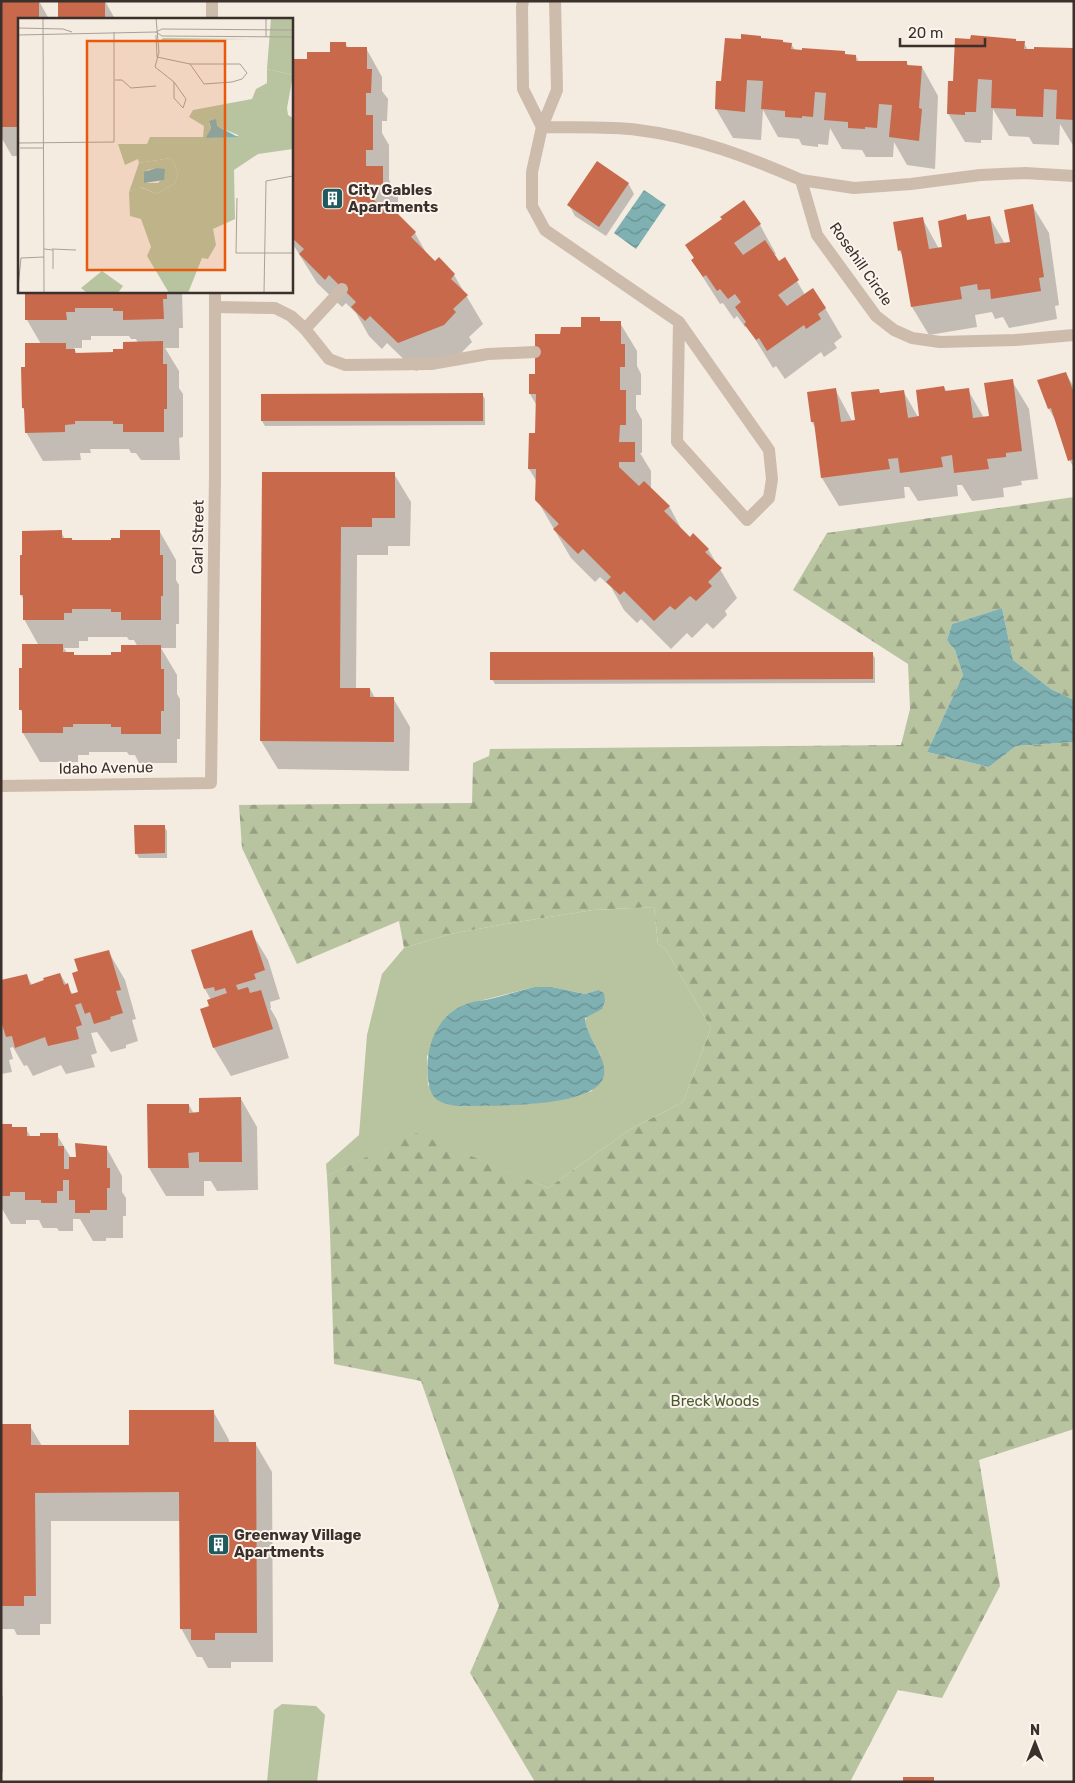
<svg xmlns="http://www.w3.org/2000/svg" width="1075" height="1783" font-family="Rubik,sans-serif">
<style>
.green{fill:#b8c4a0;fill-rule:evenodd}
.forest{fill:url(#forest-firs)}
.water{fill:url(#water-waves)}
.shadow{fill:#0003;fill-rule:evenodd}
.building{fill:#c8694b}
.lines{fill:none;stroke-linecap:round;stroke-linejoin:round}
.service{stroke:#cdbbac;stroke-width:12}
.minor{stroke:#cdbbac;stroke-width:12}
.labels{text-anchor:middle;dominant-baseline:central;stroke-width:4;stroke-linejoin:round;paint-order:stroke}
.poi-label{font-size:15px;font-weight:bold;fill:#3b302b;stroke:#fbf5ee;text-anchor:start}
.street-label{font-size:15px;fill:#3b302b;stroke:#fbf5ee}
.park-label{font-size:15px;fill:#4a5a2e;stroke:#fbf5ee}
.inset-road{fill:none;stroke:#aaa098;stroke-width:1}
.view{fill:#e8590c;fill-opacity:0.15;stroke:#e8590c;stroke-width:2.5}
.inset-edge{fill:none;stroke:#3b302b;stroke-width:2.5}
</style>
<defs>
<pattern id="forest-firs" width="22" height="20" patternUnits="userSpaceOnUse" patternTransform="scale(1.25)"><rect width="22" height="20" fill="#b8c4a0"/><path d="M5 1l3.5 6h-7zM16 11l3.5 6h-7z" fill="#97a083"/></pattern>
<pattern id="water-waves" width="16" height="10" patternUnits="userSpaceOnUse" patternTransform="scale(1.25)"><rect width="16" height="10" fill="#7fb0b2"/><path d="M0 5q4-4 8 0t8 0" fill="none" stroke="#699091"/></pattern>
</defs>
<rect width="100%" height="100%" fill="#f4ebe1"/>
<g class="green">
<path d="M654,907L658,944L665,948L711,1028L683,1102L629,1130L548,1188L416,1134L327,1176L326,1164L359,1135L367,1035L382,974L404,948L450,934L512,923L593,910ZM534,987H552L585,994L598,990L585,1021L588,1032L601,1056L592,1091C549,1108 502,1103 457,1106L428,1085L427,1056L464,1005Z"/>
<polygon points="282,1704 316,1706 325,1715 317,1782 267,1782 274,1710"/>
</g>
<polygon class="forest" points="1074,497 1074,700 1051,689 1013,660 1002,608 952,624 947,640 955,650 963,675 927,752 989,767 1016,746 1074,742 1074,1429 979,1460 1000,1586 942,1698 898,1690 850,1782 535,1782 470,1673 499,1606 421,1381 334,1364 330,1232 327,1176 416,1133 548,1188 629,1130 683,1102 711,1028 665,948 658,944 654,907 593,910 512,923 450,934 404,948 399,921 297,964 242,848 239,805 472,803 473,763 489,756 490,749 901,745 910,709 908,664 793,590 827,533"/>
<g class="water">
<polygon points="644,190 666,205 636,249 614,233"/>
<polygon points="1002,608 1013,660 1051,689 1074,700 1074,742 1016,746 989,767 927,752 963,675 955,650 947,640 952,624"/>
<path d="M534,987H552L585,994L598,990L604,993L605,1001L602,1009L585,1018C586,1038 607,1055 604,1075C598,1110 485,1105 457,1106C438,1103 430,1099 428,1078C425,1049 435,1017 464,1005C472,1001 482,1001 490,999C505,995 520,991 534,987Z"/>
</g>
<g class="shadow">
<polygon points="1,1 39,1 49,19 19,19 19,156 12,156 1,137"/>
<polygon points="105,1 115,19 59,19"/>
<polygon points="972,36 1015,40 1017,42 1024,43 1028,50 1074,50 1074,147 1060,124 1059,145 1033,144 1029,137 1009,136 993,109 992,140 981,140 981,143 965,142 948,113 954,83"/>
<polygon points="762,39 791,44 795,50 856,56 859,62 907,63 909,67 922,67 938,96 935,169 907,165 894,142 893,157 866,157 862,150 842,149 830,128 828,145 818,144 818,147 802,145 799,139 778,137 763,110 761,140 733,138 716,109 723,83"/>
<polygon points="345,43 348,48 366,48 382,77 382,91 388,99 387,121 382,121 382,133 389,145 389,180 398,196 398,213 395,213 415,233 429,258 434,263 439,259 454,275 483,324 469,337 472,342 461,353 416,371 387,343 382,349 369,336 356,313 346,303 342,307 317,283 291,241 291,60 308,60 331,54"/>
<polygon points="628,183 634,194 606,236 575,216 569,205"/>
<polygon points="743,202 760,225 776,254 774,255 779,262 784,259 805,295 825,308 842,337 834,343 837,348 824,357 821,352 785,379 776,366 773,368 747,326 745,327 737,316 734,319 723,303 720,304 692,260 723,220"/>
<polygon points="1032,205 1049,233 1059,305 1055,306 1057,319 1009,328 1003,317 995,319 992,312 975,315 977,327 929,335 912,307 904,258 899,250 922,218 939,249 943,248 965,216 968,221 990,218 1005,244 1011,243"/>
<path d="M24,291H182L183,328H179V348H165L179,371V388L183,394V437L179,438L180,460H141L136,453H131L129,449H90L91,453H80L81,460L43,461L26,432V412L23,408L27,368L41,344L27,320L26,298ZM91,336H129L131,339H136L138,343L114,353L77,354L74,348H82V340H91Z"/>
<polygon points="599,318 601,323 620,323 637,351 637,366 641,374 641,395 636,395 636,409 642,420 642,453 640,453 651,471 651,489 669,506 683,532 690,538 708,549 737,598 725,611 727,615 713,629 707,623 692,638 687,633 671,649 641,619 637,623 624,610 611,587 600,577 595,582 571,558 537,500 537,482 529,469 537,434 537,406 530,394 536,375 561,335 582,328"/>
<polygon points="1066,374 1074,387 1074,468 1070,461 1057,423 1049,409"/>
<polygon points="1012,381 1029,409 1038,479 1021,481 1022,485 1003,488 1004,497 972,501 962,485 957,485 958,496 918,501 909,487 904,487 905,498 839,506 822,478 816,429 812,422 835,389 852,421 856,421 881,394 903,391 921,422 944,387 947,392 968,390 984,418 990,417"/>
<polygon points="482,394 485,399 485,425 265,426 262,421"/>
<polygon points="263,473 394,474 411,502 410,546 388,546 388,555 357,555 356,689 370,689 375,698 393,698 410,727 409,771 278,769 261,741"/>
<path d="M61,532L65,539H72L73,542H112L160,532L176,560V580L179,585V624H176V648H161L177,675V694L180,699V739H177V763H139L135,755H129L127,752H89V755H78V762H40L23,733V714L21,710L24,670L39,646L24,619V600L21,595ZM88,637H127L129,640H134L138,647L113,656H75L73,653H67L64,648H79V641H88Z"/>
<polygon points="872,653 875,658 875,683 495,684 492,679"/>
<polygon points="164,826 167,831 167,858 139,858 136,853"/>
<polygon points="251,932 268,960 280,999 270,1002 271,1008 270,1008 277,1020 289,1058 231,1076 214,1048 201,1009 210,1006 211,1000 205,989 193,950"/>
<polygon points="108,951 125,980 136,1019 132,1020 138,1041 126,1045 126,1048 111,1052 97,1032 91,1033 97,1053 91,1055 95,1067 66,1074 61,1065 33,1076 27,1065 24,1066 13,1047 10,1048 13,1059 9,1060 12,1072 1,1074 1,982 27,976 32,985 60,974 73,995 80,993 79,972"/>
<polygon points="241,1099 257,1127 258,1190 217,1191 211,1181 204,1181 204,1196 166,1196 149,1168 189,1105 194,1114 201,1113"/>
<polygon points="1,1126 13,1129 26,1129 31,1137 57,1135 71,1158 77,1158 106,1147 122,1176 122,1192 126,1198 126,1216 123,1216 123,1238 106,1238 106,1241 93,1241 80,1219 73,1219 73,1231 59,1231 57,1228 43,1228 39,1220 26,1220 26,1224 11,1224 1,1207"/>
<polygon points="213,1411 229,1440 229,1443 255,1443 272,1472 273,1662 231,1662 231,1668 208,1668 202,1657 197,1657 181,1628 180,1521 51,1521 51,1624 40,1624 40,1635 17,1635 14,1629 1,1629 1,1426 30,1426 42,1446 130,1446"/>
<polygon points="1,1694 3,1696 3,1772 1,1772"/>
</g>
<g class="building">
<polygon points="1,1 39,1 39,19 19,19 19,127 1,127"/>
<rect x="58" y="1" width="47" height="18"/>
<polygon points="741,34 761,36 761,38 783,40 783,42 792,43 791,49 802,50 802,48 845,51 845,54 856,55 856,61 907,61 907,65 922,66 919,108 922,109 919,141 889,137 892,105 879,104 877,128 865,127 865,129 848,128 848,122 824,120 826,93 815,92 813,117 802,116 802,118 785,117 785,111 761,109 763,81 747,80 745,112 715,109 716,81 721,81 725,38 741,39"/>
<polygon points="971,35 1016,39 1016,41 1025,41 1024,49 1034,49 1034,47 1074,48 1074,120 1056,119 1057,90 1044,89 1043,117 1016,116 1016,109 991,108 992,80 978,79 976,112 965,112 965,115 947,114 948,81 953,81 955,38 970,39"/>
<polygon points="330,42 346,42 346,47 367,47 367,69 372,69 371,93 366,93 366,115 373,115 373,150 366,150 366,166 383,166 383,185 366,184 366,192 385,211 390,206 416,232 411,237 435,261 439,257 455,274 451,279 468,295 453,309 456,312 444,325 398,343 370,316 365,321 351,307 356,302 329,275 325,280 299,254 304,249 291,237 291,59 307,59 307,52 330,52"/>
<polygon points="597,161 629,183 599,227 567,205"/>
<polygon points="744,200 761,224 734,243 743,255 765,240 779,261 785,257 799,280 778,295 787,306 813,288 826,308 818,314 821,319 806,329 804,325 767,351 759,338 756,340 744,324 746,322 735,307 741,302 735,294 728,299 720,289 717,291 706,275 703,277 691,260 694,258 685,245 722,219 720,217"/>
<polygon points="1033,204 1044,277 1039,278 1041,291 991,299 990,289 978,290 977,284 960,287 962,299 911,307 901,250 898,251 893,222 923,217 929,249 942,247 938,221 966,214 967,220 990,216 995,244 1010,242 1004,210"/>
<polygon points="22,291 167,291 167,299 163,299 164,319 123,320 123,311 113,311 113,308 75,308 75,312 66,312 67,320 25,320 25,294 22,294"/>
<polygon points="581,317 600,317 600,321 621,321 621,344 625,344 625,367 620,367 620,390 626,390 626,425 620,425 619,442 635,442 635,462 619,462 619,467 639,486 644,481 670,506 664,511 690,537 693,533 709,549 705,552 722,568 708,582 712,586 696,601 690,596 675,610 670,606 654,621 624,591 620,595 606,582 611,577 583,549 578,554 553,529 559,524 535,500 536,469 528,469 529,433 535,433 536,394 529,394 529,374 535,374 535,334 560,334 561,327 581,327"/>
<polygon points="163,341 163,364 167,364 167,409 164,409 164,432 123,432 123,424 113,424 113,421 75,421 75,424 65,425 65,432 25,433 24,408 22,408 21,367 25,367 25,343 66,343 66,349 75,349 75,353 113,352 113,349 123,349 123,342"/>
<polygon points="1066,372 1074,393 1074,459 1068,461 1051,408 1048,409 1037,380"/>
<polygon points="1013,379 1022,451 1006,453 1006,457 987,459 989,469 954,473 952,455 941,457 943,467 900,473 898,458 888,459 890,469 821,478 814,422 811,422 807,392 836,388 841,422 855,420 851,392 879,389 880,393 904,390 908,418 919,416 916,390 944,386 945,391 969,388 973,418 989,416 984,383"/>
<polygon points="483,393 483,421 261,421 261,394"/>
<polygon points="262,472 395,472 395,518 372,518 372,527 341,527 340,688 370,688 370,697 394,697 394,742 260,741"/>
<polygon points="62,530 62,538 72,538 72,540 111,540 111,538 120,538 120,530 160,530 160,555 163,555 163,596 161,596 161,620 121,620 121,612 111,612 111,609 72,609 72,613 64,613 64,620 23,620 23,595 20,595 20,555 22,555 22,531"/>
<polygon points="22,644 63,644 63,652 74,652 74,655 111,655 111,652 121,652 121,645 161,645 161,669 164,669 164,711 161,711 161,734 121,734 121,727 111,727 111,724 73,724 73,727 63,727 63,733 22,733 22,710 19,710 19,668 22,668"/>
<polygon points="490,652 873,652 873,679 490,680"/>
<polygon points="134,825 165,825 165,853 135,854"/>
<polygon points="252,930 265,970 254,974 256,979 236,985 238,990 248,987 250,993 261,990 273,1029 213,1048 200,1009 209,1006 207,1000 227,993 225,988 215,991 214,987 204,989 191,950"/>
<polygon points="109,950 121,990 116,991 123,1013 110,1017 111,1019 94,1024 90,1012 85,1014 81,1003 75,1005 82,1025 76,1027 79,1039 48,1046 45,1037 15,1048 12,1036 6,1037 1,1021 1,980 27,974 30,985 44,980 43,978 60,973 64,985 68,983 71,994 78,992 72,973 78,971 74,959"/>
<polygon points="241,1097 242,1162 199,1162 199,1152 188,1153 189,1168 148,1168 147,1104 189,1104 189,1113 199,1112 199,1098"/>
<polygon points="1,1124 12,1124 12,1127 27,1127 27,1136 40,1136 40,1133 58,1133 58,1146 64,1146 64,1169 69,1169 69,1157 76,1157 75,1143 107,1146 107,1168 110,1168 110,1188 107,1188 107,1210 90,1210 90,1213 75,1213 75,1200 69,1200 69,1180 63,1180 63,1191 57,1191 57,1203 41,1203 41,1200 25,1200 25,1192 10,1192 10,1196 1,1196"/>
<polygon points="129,1410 214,1410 214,1442 256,1442 257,1633 215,1633 215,1640 191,1640 191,1629 180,1629 179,1492 35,1493 36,1596 24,1596 24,1606 1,1606 1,1424 31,1424 31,1445 129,1445"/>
<rect x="903" y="1777" width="31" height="5"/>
</g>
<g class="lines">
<g class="service">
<polyline points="215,307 275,308 291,316 305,329 329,359 345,365 431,364 488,354 535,352"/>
<polyline points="305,329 342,289"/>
</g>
<g class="minor">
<polyline points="212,1 212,19"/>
<polyline points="523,1 522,7 523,89 542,127"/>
<polyline points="555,1 557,90 542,127 532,172 532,206 545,230 679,322 677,442 747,520 769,498 772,479 769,450 679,322"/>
<path d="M542,127C574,128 607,126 638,130C696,137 748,157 801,180"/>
<polyline points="1074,176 1025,173 980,175 911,184 854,188 801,180 817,235 876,316 894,330 912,338 940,342 1015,340 1074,335"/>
<polyline points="1,786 211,783 215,475 215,291"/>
</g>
</g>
<defs>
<symbol id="building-square" viewBox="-11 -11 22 22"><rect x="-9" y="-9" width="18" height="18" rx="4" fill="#1f5a5e" stroke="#fbf5ee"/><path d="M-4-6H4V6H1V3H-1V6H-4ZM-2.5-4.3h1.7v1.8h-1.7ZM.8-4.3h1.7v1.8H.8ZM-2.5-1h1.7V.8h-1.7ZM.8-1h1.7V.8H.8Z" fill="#fff"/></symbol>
</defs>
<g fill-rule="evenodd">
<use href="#building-square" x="320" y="186" width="25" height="25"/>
<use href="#building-square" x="206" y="1532" width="25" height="25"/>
</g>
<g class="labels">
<g class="poi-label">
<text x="348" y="190">City Gables<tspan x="348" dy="17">Apartments</tspan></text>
<text x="234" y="1535">Greenway Village<tspan x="234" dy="17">Apartments</tspan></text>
</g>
<g class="street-label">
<text transform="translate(861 264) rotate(55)">Rosehill Circle</text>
<text transform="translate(198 537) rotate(-89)">Carl Street</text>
<text transform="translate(106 768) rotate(-1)">Idaho Avenue</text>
</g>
<g class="park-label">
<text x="715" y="1401">Breck Woods</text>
</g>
</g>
<g transform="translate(18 18)">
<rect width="275" height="275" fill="#f4ebe1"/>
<path d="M253,0H275V57L249,51ZM145,20L227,21H246L143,22ZM153,140L160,155L157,165L139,176L123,169L111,174L121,145ZM138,150L146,153V159L140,165H128L129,152ZM84,253L105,268L100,275H69L63,270Z" fill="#b8c4a0" fill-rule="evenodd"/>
<path d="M249,51L275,57L269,90L270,97L275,100V131L240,136L216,152L217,201L195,211L198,227L190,241L184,240L170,275H151L129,238L133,229L123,201L112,198L111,174L122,169L139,176L157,165L160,155L153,140L121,145L120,141L107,147L100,126H129L132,119H185L186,108L171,99L175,92L234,81L238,71L249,65ZM191,105L220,117V118L189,120L193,110Z" fill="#b8c4a0" fill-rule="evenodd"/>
<path d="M198,101L199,108L220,119L188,120L193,110L191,103ZM138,150L147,151L146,162L126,165V154Z" fill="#7fb0b2"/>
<path class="inset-road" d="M25,0L26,275M138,0L141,34L137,49L156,64V80L165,90L168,81L156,64M248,0V19M0,10L45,11L54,14M138,14L144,11L275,12M0,17L138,14L144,18L275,19M138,17L139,39M139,39L172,46M172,46H222L229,55L224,61L214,64L186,66ZM97,62H104L113,70L138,68M0,125L96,124V14M2,130H26M219,180L218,235H275M26,231L35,232V251M34,231L58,232M0,270L3,240L26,239M246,275L248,163L275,158"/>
<path class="view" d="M69,23H207V252H69Z"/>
<rect width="275" height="275" class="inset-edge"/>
</g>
<rect width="1075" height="1783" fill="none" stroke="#3b302b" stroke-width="5"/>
<g transform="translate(1035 1743)" stroke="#fbf5ee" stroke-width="4" paint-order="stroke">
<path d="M0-4L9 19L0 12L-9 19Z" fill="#3b302b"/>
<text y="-8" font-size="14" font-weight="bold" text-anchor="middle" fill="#3b302b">N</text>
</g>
<path d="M900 38v8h85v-8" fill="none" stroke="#3b302b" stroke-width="2.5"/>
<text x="908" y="38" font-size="15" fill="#3b302b" stroke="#fbf5ee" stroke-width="4" paint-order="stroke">20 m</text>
</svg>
